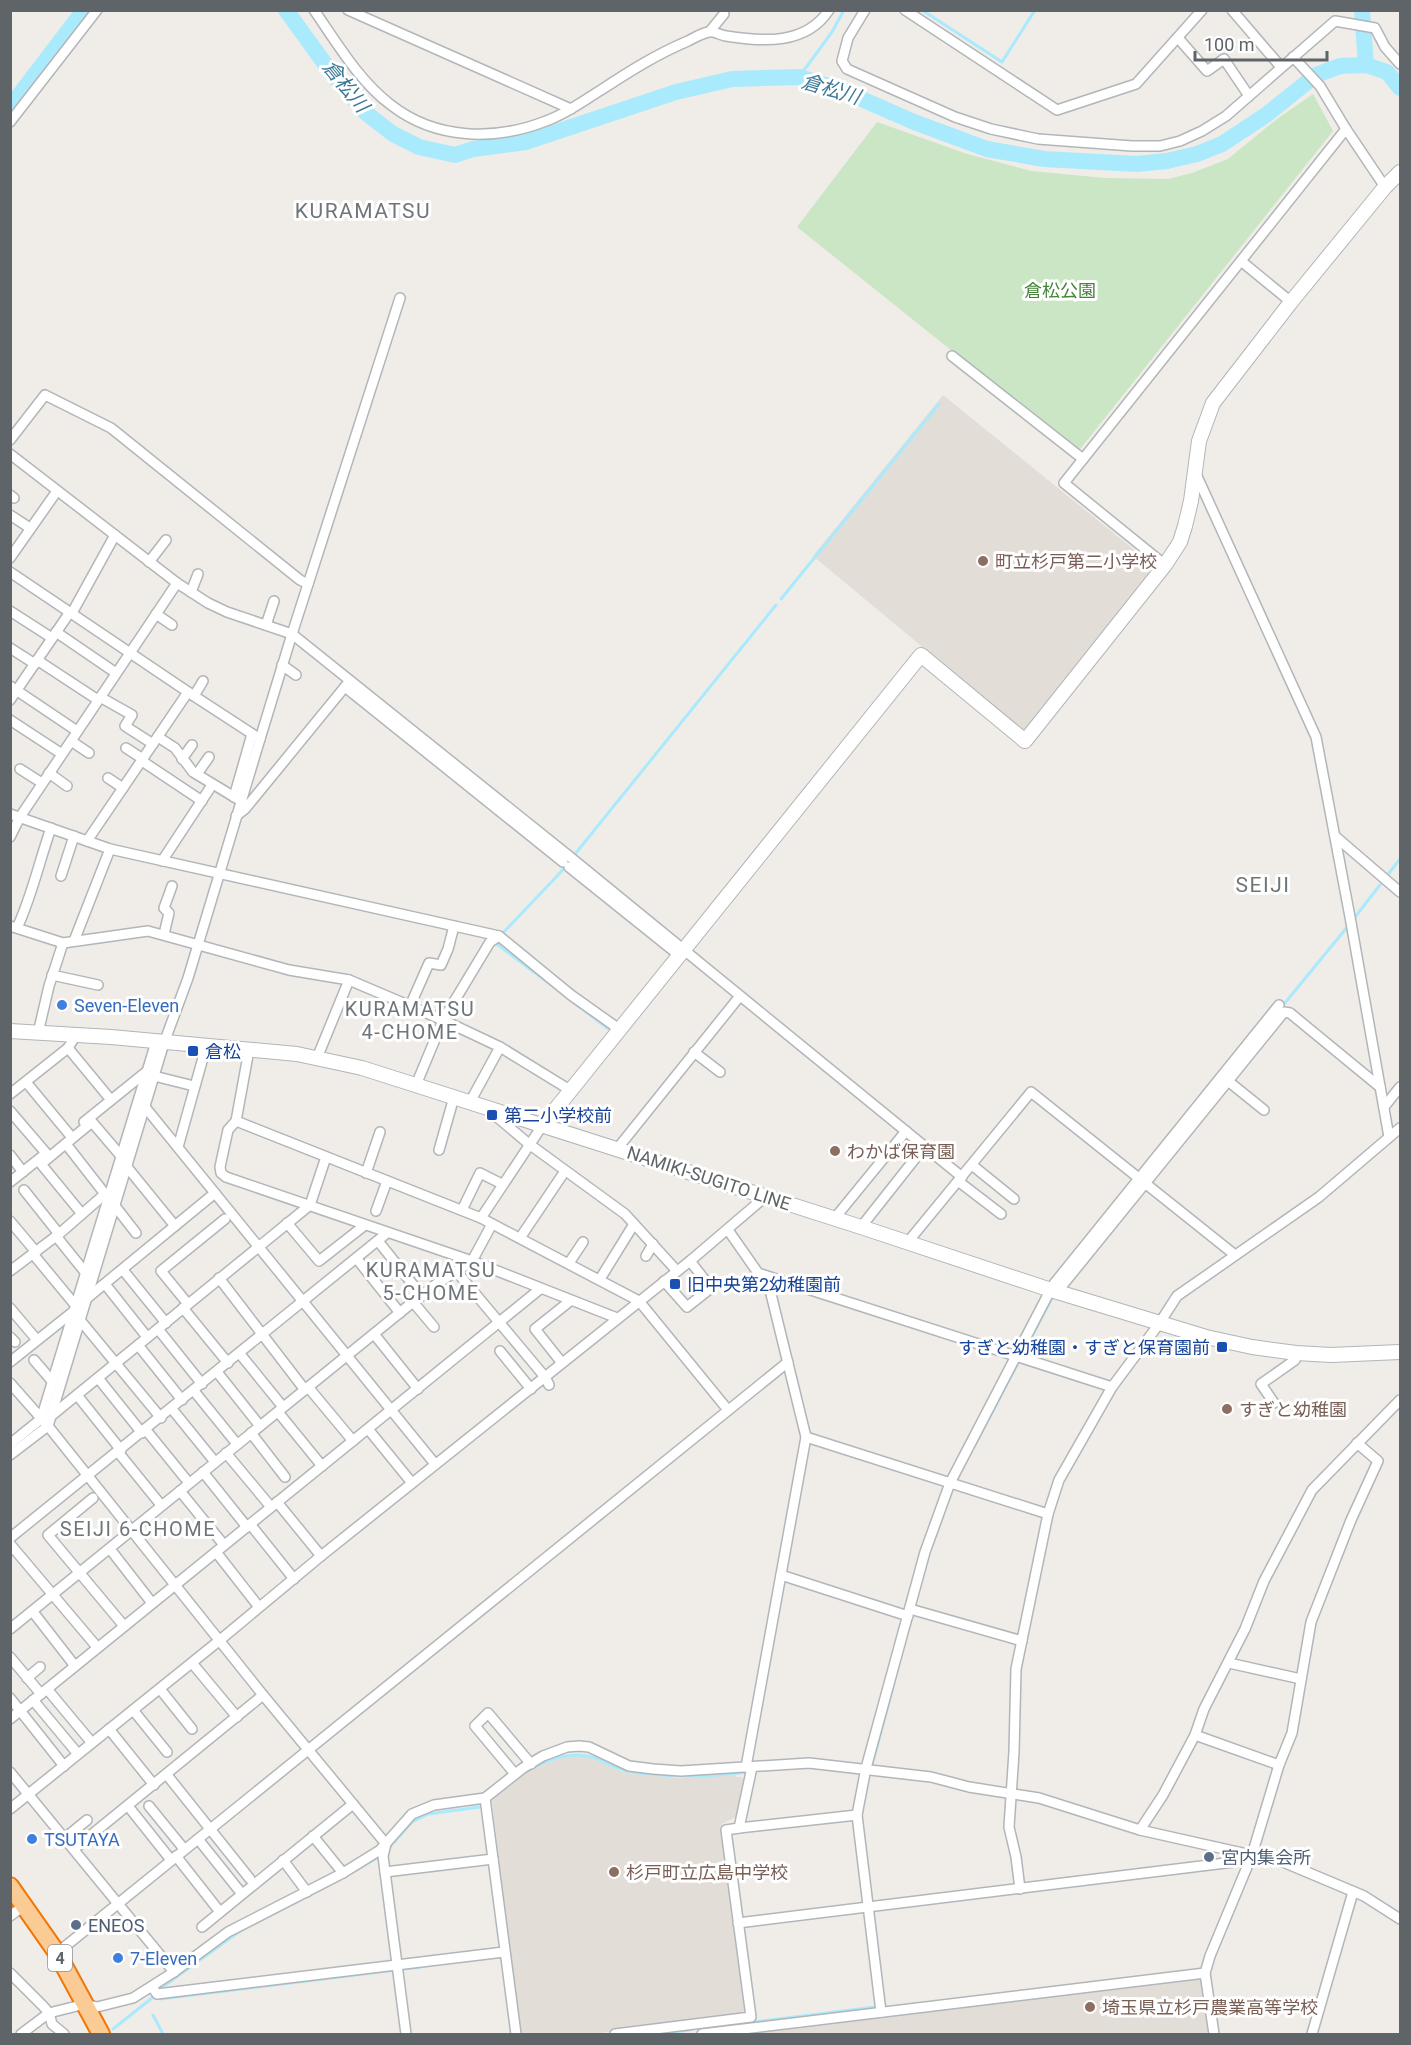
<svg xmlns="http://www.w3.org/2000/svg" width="1411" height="2045" font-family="Roboto,'Noto Sans JP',sans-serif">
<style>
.education{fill:#e3ddd8}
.green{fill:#cbe6c4}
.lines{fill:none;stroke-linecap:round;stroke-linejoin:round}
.stream{stroke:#aaeafd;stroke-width:3}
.river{stroke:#aaeafd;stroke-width:16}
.street-casing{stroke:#b2b6b9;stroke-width:12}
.secondary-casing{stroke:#b1b6b9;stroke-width:16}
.highway-casing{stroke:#f07707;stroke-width:20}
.street{stroke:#fff;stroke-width:9}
.secondary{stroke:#fff;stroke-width:14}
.highway{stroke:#facb94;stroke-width:16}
.education-dot{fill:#8d6e63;stroke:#fff;stroke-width:2}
.shop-dot{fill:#3f7fe0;stroke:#fff;stroke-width:2}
.transit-dot{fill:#1a4fb4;stroke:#fff;stroke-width:2}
.service-dot{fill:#5c6f8a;stroke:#fff;stroke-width:2}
.labels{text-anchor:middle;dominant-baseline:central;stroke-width:6;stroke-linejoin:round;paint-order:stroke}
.shield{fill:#fff;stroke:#8e9295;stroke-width:1.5}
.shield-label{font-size:16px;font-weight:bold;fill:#5e6467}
.park-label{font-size:18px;fill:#438438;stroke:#fff}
.education-label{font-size:18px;fill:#785e54;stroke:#fff;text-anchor:start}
.shop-label{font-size:18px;fill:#366cbe;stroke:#fff;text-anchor:start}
.transit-label{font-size:18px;fill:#164399;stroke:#fff;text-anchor:start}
.street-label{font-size:18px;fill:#5e6467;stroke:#fff}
.service-label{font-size:18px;fill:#4e5e75;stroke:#fff;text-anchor:start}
.water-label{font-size:20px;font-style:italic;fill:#3d7a95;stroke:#fff}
.neighbourhood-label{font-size:20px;letter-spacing:1.5px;fill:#6f7679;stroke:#fff}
.quarter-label{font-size:21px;letter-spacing:1.5px;fill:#6f7679;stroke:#fff}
</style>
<rect width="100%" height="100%" fill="#f0ece7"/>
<g class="education">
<polygon points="943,395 1153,565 1154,569 1025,729 1021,729 813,556"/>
<polygon points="577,1755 590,1757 615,1769 631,1774 679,1778 735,1775 736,1777 741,1777 744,1780 736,1817 722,1824 746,2008 741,2015 592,2034 519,2034 492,1800 529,1771 560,1758"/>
<polygon points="1202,1979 1210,2034 744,2034"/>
</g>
<polygon class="green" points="1313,94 1333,131 1081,448 1076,450 797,227 877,122 964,153 1031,171 1105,178 1168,179 1192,173 1228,159 1277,119"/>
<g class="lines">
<g class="stream">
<polyline points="922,10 1002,62 1035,10"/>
<polyline points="799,77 832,32 844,10"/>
<polyline points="781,599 939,404"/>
<polyline points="1352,921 1400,859"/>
<polyline points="501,935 559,874 776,605"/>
<polyline points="494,942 566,996"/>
<polyline points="573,1002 610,1030"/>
<polyline points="1280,1009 1348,926"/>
<polyline points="975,1445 1054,1294"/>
<polyline points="871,1769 894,1683"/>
<path d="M523,1773C546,1761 571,1748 597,1759C610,1765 622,1771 637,1773C674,1777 711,1777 748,1772"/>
<polyline points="387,1850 412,1822 428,1814 480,1807 497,1794"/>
<polyline points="355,1871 380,1856"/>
<polyline points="257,1922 339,1880"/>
<polyline points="160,1999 420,1967"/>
<polyline points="153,2015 163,2034"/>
<polyline points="705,2028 875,2007"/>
<polyline points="113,2029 152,1998 161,1988 243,1929"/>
<polyline points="654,2034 690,2030"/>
</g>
<g class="river">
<polyline points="286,10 333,75 366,113 393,134 419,147 455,155 473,149 526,142 676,92 732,79 799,77 841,90 914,122 987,149 1044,159 1137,164 1167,161 1197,154 1222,144 1266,115 1316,75 1340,66 1366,65 1387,72 1400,88"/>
<polyline points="1362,10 1366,65"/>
<polyline points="10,107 84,10"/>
</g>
<defs>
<g id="street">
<path d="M314,10C337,43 359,81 391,105C436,140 495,141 546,121C566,114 583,101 601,90C630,71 657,54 688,41C694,38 702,33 709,32C714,31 720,35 726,36C763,42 806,45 829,10"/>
<polyline points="348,10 571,109"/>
<polyline points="865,10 848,38 842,61 847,69 955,117 991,129 1038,139 1132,146 1160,146 1180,141 1202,131 1226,116 1335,21 1375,28 1385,47 1400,64"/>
<polyline points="905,10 1057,110 1136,84 1202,10"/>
<polyline points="1232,10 1281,67"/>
<polyline points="710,31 724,14"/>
<polyline points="1178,38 1207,71 1224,59 1249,96"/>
<polyline points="1293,57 1320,86 1346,129 1385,187"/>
<polyline points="10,122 97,10"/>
<polyline points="1241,261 1291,302"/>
<polyline points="952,356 1083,459"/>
<polyline points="10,440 45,395 111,428 300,580 308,584"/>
<polyline points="10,454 177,583 208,603 227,612 292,634 400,298"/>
<polyline points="1196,474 1316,737 1350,917 1389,1137"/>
<polyline points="10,495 14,498"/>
<polyline points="10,515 30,528"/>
<polyline points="10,558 57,491"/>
<polyline points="149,562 166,540"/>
<polyline points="1165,565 1064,483 1346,129"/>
<polyline points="10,572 194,696 260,739 188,978 164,1043 48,1426 263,1695 386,1844 383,1856 406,2034"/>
<polyline points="191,592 198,574"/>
<polyline points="10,611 52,638"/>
<polyline points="72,613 115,535"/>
<polyline points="156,614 172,625"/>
<polyline points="266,625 274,601"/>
<polyline points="56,632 116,673"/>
<polyline points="10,648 35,664"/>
<polyline points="37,660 98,700"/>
<polyline points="282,665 296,675"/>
<polyline points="10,686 77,731"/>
<polyline points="345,687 563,862"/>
<polyline points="194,696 203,681"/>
<polyline points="100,697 132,715 125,726 153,744"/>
<polyline points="10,700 70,612"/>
<polyline points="10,720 62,754"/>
<polyline points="158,737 175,748 193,772 241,801"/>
<polyline points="260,739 292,634 569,856 962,1177"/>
<polyline points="71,741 89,753"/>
<polyline points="126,748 143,759"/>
<polyline points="182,759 192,745"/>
<polyline points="142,761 202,801"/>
<polyline points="20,769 42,783"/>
<polyline points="49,773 67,786"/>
<polyline points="197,774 209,757"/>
<polyline points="108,778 123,788"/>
<polyline points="234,797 252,734"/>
<polyline points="10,814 110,849 499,936 571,995 619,1029"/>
<polyline points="236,816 245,809 348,683"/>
<polyline points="10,837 20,817 177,583"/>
<polyline points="1336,837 1400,892"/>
<polyline points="87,841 188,692"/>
<polyline points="162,861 212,785"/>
<polyline points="569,867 680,956"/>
<polyline points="61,876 74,836"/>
<polyline points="10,926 63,943 148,931 289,970 349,980 443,1020 500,1047 570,1090"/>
<path d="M17,928C32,896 39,862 51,828"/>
<polyline points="164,934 169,913 164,908 172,886"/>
<polyline points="74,941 110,849"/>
<polyline points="52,975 98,985"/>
<polyline points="410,1006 429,963 441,965 448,949 454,926"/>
<polyline points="38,1033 49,986 63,943"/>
<polyline points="68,1048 111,1100"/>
<polyline points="249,1050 236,1121 481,1218 639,1301 728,1410"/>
<polyline points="694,1052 720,1072"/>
<polyline points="317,1058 349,980"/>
<polyline points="154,1076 194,1086"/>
<polyline points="1228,1081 1264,1110"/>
<polyline points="26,1082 69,1134"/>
<polyline points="416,1085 443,1020 490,942 499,936"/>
<polyline points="10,1094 68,1048 76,1035"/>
<polyline points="470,1102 500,1047"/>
<polyline points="145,1107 435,1464"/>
<polyline points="1384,1107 1400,1087"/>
<polyline points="10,1111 46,1153"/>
<polyline points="491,1112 529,1144 625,1214 677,1271"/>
<polyline points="236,1121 228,1130 220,1167 221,1173 226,1177 472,1261 617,1318"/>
<polyline points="84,1122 146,1072"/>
<polyline points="66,1144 105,1194"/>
<polyline points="178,1147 206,1047"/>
<polyline points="617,1149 740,996"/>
<polyline points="439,1150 454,1097"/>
<polyline points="10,1155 23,1172"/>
<polyline points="972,1165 1014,1199"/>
<polyline points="127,1167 175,1226"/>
<polyline points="366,1173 380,1132"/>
<polyline points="958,1181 1001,1214"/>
<polyline points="10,1182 44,1155"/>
<polyline points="24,1190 59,1234"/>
<polyline points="115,1206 136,1233"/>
<polyline points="462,1210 480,1173 502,1184"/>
<polyline points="376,1211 387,1181"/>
<polyline points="82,1214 41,1164 92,1122 121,1156"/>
<polyline points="481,1218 542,1126"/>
<polyline points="834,1219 906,1131"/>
<polyline points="10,1221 36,1252"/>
<polyline points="287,1223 319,1261 365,1225"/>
<polyline points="861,1227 925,1146"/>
<polyline points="728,1230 770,1290 806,1437 746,1767"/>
<polyline points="56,1236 85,1272"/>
<polyline points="520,1238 565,1171"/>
<polyline points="378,1241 422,1296"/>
<polyline points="907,1243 1031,1092 1235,1255"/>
<polyline points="33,1254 76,1306"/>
<polyline points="646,1256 653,1244"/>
<polyline points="357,1259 400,1313"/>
<polyline points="569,1263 583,1242"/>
<polyline points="123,1270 166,1323"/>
<polyline points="10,1271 59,1234 105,1194 109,1196"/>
<polyline points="457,1272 545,1377 549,1385"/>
<polyline points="761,1274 1112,1387"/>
<polyline points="219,1278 305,1390"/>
<polyline points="600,1279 634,1224"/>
<polyline points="664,1281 687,1307 711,1288 690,1261"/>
<polyline points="105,1284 147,1337"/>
<polyline points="1057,1292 1284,1012 1290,1013 1380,1087"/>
<polyline points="86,1299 215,1193"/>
<polyline points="413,1302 434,1327"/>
<polyline points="188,1304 161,1271 225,1219"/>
<polyline points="10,1308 37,1340"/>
<polyline points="183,1308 228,1363"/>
<polyline points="80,1320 161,1418"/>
<polyline points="158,1329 202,1384"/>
<polyline points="374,1334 418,1389"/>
<polyline points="10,1337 15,1342"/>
<polyline points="138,1345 182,1400"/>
<polyline points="500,1351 531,1389"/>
<polyline points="240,1354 283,1407"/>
<polyline points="34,1360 52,1381"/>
<polyline points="10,1362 74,1311"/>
<polyline points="562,1363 535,1329 570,1301"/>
<polyline points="217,1372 260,1426"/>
<polyline points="98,1378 142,1433"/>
<polyline points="10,1383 48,1426 10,1455"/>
<polyline points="308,1387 353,1441"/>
<polyline points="194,1391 237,1444"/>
<polyline points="77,1395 121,1450"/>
<polyline points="1274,1403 1261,1384 1295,1360 1296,1353"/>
<polyline points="172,1409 215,1462"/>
<polyline points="278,1412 322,1466"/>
<polyline points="51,1416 310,1205 326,1157"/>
<polyline points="368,1429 412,1483"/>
<polyline points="146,1430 189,1483"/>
<polyline points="251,1433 285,1477"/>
<polyline points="806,1437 1048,1514"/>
<polyline points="10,1444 41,1419 156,1042"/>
<polyline points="118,1452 161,1505"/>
<polyline points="226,1453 271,1507"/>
<polyline points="203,1472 247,1527"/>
<polyline points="180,1491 224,1545"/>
<polyline points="93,1498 48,1535 124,1626"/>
<polyline points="277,1502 321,1556"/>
<polyline points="250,1524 294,1579"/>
<polyline points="10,1538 387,1233"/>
<polyline points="10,1544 97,1647"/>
<polyline points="110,1549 152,1603"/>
<polyline points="216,1552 259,1607"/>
<polyline points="781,1575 908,1616"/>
<polyline points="910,1609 1022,1641"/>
<polyline points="33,1612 75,1666"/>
<polyline points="10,1629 413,1302 435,1285 472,1261 492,1224"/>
<polyline points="10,1657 41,1694"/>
<polyline points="192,1663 237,1717"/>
<polyline points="1229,1663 1301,1679"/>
<polyline points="27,1678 40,1667"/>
<polyline points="47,1689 92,1743"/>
<polyline points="160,1689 192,1729"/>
<polyline points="10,1698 64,1766"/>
<polyline points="33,1700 78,1754"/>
<polyline points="133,1710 167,1752"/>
<polyline points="10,1719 540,1289"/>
<polyline points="109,1729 154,1785"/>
<polyline points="1195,1735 1279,1765"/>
<polyline points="10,1772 174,1972"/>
<polyline points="515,1774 475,1726 488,1713 531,1764"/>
<polyline points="167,1775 250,1879"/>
<polyline points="485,1798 516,2034"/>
<polyline points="128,1806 171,1860"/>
<polyline points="149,1806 184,1849"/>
<polyline points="10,1809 220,1640 321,1556 690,1261 765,1197"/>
<polyline points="739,1828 857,1815"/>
<polyline points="1140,1830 1163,1795 1195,1735 1204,1709 1245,1629 1264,1581 1312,1490 1400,1400"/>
<polyline points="313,1836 343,1873"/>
<polyline points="65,1838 87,1820"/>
<polyline points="198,1839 242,1894"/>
<polyline points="74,1849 263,1695"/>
<polyline points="176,1856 220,1912"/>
<polyline points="283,1860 307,1892"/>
<polyline points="385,1872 493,1859"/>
<polyline points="1020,1889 1016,1857 1009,1827 1014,1752 1016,1669 1048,1514 1059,1480 1112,1387 1159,1324 1177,1296 1319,1197 1400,1128"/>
<polyline points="10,1916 25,1905"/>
<polyline points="738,1923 1250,1860"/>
<polyline points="202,1927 353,1804"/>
<polyline points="57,1953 788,1362"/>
<polyline points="10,1973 43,2006 49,2013 52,2024 64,2034"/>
<polyline points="1205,1973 1210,1956 1252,1855 1279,1765 1292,1733 1311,1622 1351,1520 1378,1461 1357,1443"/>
<polyline points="152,1987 157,1994 504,1952"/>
<polyline points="881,2012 857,1815 866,1768 925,1552 950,1483 1053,1285 1279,1005"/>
<polyline points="21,2034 49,2013 85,2004 97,2007 133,1998 174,1972 228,1932 343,1873 380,1850 412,1814 434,1805 485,1798 523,1768 543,1756 567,1747 579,1746 589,1747 629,1766 653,1769 681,1771 809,1763 931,1777 969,1787 1039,1798 1140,1830 1283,1862 1364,1896 1400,1919"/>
<polyline points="615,2034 751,2017 726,1830 739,1828 752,1767"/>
<polyline points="702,2034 1205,1973 1214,2034"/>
<polyline points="1312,2034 1353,1892"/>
</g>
<g id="secondary">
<polyline points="10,1031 111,1037 297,1054 362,1068 861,1227 1051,1290 1206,1337 1252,1347 1296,1353 1331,1355 1400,1352"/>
<polyline points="542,1126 921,655 1025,741 1165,565 1180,542 1185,526 1191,501 1199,441 1213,403 1291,302 1385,187 1400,172"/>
</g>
<polyline id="highway" points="10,1886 57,1953 101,2034"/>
</defs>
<use href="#street" class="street-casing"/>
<use href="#secondary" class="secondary-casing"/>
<use href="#highway" class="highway-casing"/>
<use href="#street" class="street"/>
<use href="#secondary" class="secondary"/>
<use href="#highway" class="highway"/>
</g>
<g class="education-dot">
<circle cx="983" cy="561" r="6"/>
<circle cx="835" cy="1151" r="6"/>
<circle cx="1227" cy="1409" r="6"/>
<circle cx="614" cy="1872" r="6"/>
<circle cx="1090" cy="2007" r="6"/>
</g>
<g class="shop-dot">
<circle cx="62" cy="1005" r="6"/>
<circle cx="32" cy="1839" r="6"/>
<circle cx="118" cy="1958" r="6"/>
</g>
<g class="transit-dot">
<rect x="187" y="1045" width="12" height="12" rx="3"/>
<rect x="486" y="1109" width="12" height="12" rx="3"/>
<rect x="669" y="1278" width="12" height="12" rx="3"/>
<rect x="1216" y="1341" width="12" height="12" rx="3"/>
</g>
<g class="service-dot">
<circle cx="1209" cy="1857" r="6"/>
<circle cx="76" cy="1925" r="6"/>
</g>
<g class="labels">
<rect class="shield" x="48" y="1945" width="24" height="26" rx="4.5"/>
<g class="shield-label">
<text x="60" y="1958">4</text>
</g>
<g class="park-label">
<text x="1060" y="290">倉松公園</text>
</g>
<g class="education-label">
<text x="995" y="561">町立杉戸第二小学校</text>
<text x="847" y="1151">わかば保育園</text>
<text x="1239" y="1409">すぎと幼稚園</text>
<text x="626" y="1872">杉戸町立広島中学校</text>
<text x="1102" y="2007">埼玉県立杉戸農業高等学校</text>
</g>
<g class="shop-label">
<text x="74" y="1005">Seven-Eleven</text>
<text x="44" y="1839">TSUTAYA</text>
<text x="130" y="1958">7-Eleven</text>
</g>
<g class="transit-label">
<text x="205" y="1051">倉松</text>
<text x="504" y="1115">第二小学校前</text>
<text x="687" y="1284">旧中央第2幼稚園前</text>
<text x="1210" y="1347" text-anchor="end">すぎと幼稚園・すぎと保育園前</text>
</g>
<g class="street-label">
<text transform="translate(709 1178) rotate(18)">NAMIKI-SUGITO LINE</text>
</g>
<g class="service-label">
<text x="1221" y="1857">宮内集会所</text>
<text x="88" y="1925">ENEOS</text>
</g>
<g class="water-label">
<text transform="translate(346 86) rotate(51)">倉松川</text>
<text transform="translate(831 89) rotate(17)">倉松川</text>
</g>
<g class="neighbourhood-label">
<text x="410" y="1009">KURAMATSU<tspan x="410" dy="23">4-CHOME</tspan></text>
<text x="431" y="1270">KURAMATSU<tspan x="431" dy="23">5-CHOME</tspan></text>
<text x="138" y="1529">SEIJI 6-CHOME</text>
</g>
<g class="quarter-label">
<text x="363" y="211">KURAMATSU</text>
<text x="1263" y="885">SEIJI</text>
</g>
</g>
<rect width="1411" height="2045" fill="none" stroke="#5e6467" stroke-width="24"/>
<path d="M1195 51v9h132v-9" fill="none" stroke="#5e6467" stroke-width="3"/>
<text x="1204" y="51" font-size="18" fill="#5e6467" stroke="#ffffff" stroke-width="4.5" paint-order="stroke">100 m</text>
</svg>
